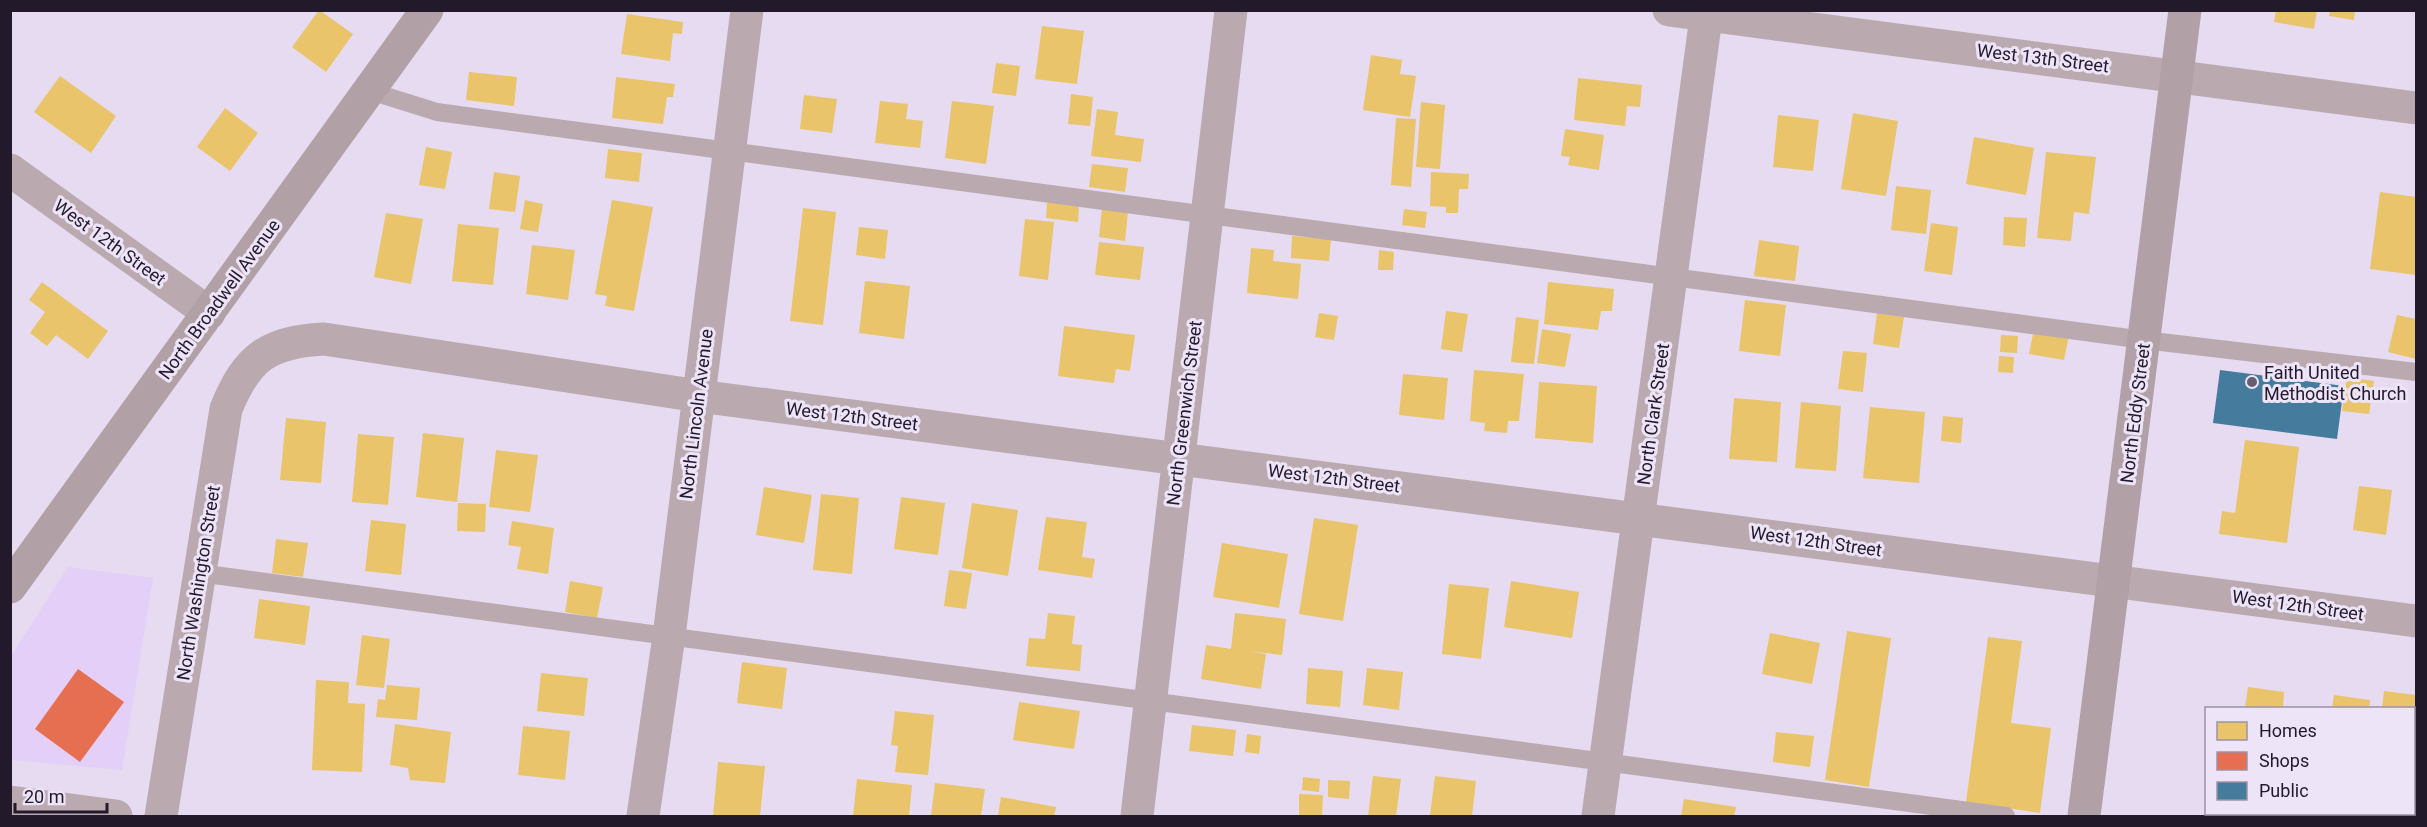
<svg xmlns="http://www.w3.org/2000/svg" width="2427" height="827" font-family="Roboto,sans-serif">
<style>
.built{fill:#e3cff8}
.homes{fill:#e9c46a}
.shops{fill:#e76f51}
.public{fill:#457b9d}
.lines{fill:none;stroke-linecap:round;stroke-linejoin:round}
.service{stroke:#baaab0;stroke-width:18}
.minor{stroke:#baaab0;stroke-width:33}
.secondary{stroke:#b1a0a6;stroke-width:33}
.poi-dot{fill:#675d70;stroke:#ede4f8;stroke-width:2}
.labels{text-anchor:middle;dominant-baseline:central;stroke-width:6;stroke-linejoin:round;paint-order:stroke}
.street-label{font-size:18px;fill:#22192b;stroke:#ede4f8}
.poi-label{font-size:18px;fill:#22192b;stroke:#ede4f8;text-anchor:start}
</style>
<rect width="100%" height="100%" fill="#e6dbf1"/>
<polygon class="built" points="68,567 153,578 122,770 11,760 10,658"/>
<g class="homes">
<polygon points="319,10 353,34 326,72 292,47"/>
<polygon points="2276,10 2317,10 2314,29 2274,22"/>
<polygon points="2330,10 2355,10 2354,20 2329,16"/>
<polygon points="627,14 683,22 682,34 673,33 670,61 621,54"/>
<polygon points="1042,26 1084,31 1077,84 1035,79"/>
<polygon points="1371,55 1402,60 1400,74 1416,76 1410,117 1363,110"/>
<polygon points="996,63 1020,66 1016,96 992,93"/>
<polygon points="469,72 517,77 514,106 466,100"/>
<polygon points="60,76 116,116 91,153 34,112"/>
<polygon points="616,77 675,84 673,97 667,97 663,124 612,118"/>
<polygon points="1578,78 1642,85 1640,107 1627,106 1625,126 1574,120"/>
<polygon points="1071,94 1093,97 1090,126 1068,124"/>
<polygon points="804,95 837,99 832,133 800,129"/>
<polygon points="880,101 908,104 906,119 923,121 920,148 875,143"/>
<polygon points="952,101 994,106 986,164 945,158"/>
<polygon points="1421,102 1445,105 1440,169 1416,167"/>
<polygon points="225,108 258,133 230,171 197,147"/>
<polygon points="1097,109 1118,112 1115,135 1144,139 1141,162 1091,156"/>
<polygon points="1853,113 1898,121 1886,196 1841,189"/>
<polygon points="1778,115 1819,120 1813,171 1773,167"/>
<polygon points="1396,118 1416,119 1411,187 1391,185"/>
<polygon points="1565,129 1604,135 1599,170 1568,165 1570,157 1561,156"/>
<polygon points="1974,137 2034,148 2026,195 1966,184"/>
<polygon points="426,147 452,152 445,189 419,185"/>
<polygon points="608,149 642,153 639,182 605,178"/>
<polygon points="2046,152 2096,157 2089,214 2074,212 2071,241 2037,238"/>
<polygon points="1092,164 1128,168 1125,192 1089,187"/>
<polygon points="494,172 520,176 515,212 489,209"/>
<polygon points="1431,172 1469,174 1468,189 1459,189 1458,213 1446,213 1446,207 1430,206"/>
<polygon points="1896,186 1931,190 1926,234 1891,230"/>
<polygon points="2380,192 2416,197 2416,275 2370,269"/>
<polygon points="525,200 543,204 538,232 520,229"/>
<polygon points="612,200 653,207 634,311 605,306 607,296 595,294"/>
<polygon points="1047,202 1079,206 1078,222 1046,218"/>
<polygon points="803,208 836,212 823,325 790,321"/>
<polygon points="1102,208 1128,211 1125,241 1099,237"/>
<polygon points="1404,209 1427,212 1425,228 1402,225"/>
<polygon points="386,213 423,219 411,284 374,277"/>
<polygon points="2004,217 2027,218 2025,247 2003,245"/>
<polygon points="1025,219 1054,222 1048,280 1019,276"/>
<polygon points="1931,223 1958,227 1952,275 1924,271"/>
<polygon points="458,224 499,228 493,285 452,281"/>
<polygon points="859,227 888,230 885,259 856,255"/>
<polygon points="1292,236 1331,239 1329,261 1291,258"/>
<polygon points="1759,240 1799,246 1795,281 1754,276"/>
<polygon points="1099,242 1144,247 1140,280 1095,275"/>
<polygon points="532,245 575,250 568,300 526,294"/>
<polygon points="1251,248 1274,250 1273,261 1301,264 1298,299 1247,293"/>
<polygon points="1379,250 1394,252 1393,270 1378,270"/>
<polygon points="865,281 910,286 904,339 859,333"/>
<polygon points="42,282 108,331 88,359 56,335 47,346 30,333 45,312 29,300"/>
<polygon points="1548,282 1614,289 1612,311 1601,311 1598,330 1544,324"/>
<polygon points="1745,300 1786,305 1780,356 1739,351"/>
<polygon points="1446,311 1468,314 1462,352 1441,349"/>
<polygon points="1319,313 1338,316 1334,340 1315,337"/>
<polygon points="1877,313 1904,317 1899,348 1873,344"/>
<polygon points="2397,315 2416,319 2416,359 2388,352"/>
<polygon points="1516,317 1539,320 1534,364 1511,362"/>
<polygon points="1064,326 1135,335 1130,371 1116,369 1114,383 1058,376"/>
<polygon points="1542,329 1571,334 1565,367 1537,363"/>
<polygon points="2034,329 2069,335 2064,360 2029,354"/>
<polygon points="2001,335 2018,336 2017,353 2000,352"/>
<polygon points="1843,351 1867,353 1863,392 1838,389"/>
<polygon points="1999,356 2014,357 2013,373 1998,372"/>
<polygon points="1474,370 1524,374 1519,421 1508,421 1507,433 1484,431 1485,423 1470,421"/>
<polygon points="1403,374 1448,378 1444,420 1399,415"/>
<polygon points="2347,377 2374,381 2369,414 2342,411"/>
<polygon points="1539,382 1597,386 1593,443 1535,438"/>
<polygon points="1734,398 1781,402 1777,462 1729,459"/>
<polygon points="1801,402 1841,406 1836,471 1795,468"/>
<polygon points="1870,407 1925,412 1919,483 1863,478"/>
<polygon points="1943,416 1963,418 1961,443 1941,441"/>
<polygon points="286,418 326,422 321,483 280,480"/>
<polygon points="423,433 464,438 457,502 416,497"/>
<polygon points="358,434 394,437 388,505 352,502"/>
<polygon points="2245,440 2299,447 2287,543 2219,534 2222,511 2235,513"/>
<polygon points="496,450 538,455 530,512 489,507"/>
<polygon points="2359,486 2392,490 2386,535 2353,530"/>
<polygon points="764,487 812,495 804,543 756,535"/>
<polygon points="821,494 859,498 852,574 813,570"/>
<polygon points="901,497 945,503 938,555 894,549"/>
<polygon points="458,503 486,504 485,532 457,531"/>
<polygon points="972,503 1018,510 1008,576 962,568"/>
<polygon points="1046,517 1087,522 1082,557 1095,559 1092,578 1038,570"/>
<polygon points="1314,518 1358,525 1343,621 1299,614"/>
<polygon points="371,520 406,524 401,575 365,571"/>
<polygon points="512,521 554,528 548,574 517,569 521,547 508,545"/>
<polygon points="276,539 308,543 303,577 272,573"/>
<polygon points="1222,543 1288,554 1279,608 1213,597"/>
<polygon points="949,570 972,573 966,609 944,606"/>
<polygon points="570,581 603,587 597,618 565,612"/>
<polygon points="1511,581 1579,592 1572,638 1504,627"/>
<polygon points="1449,584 1489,588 1481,659 1442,654"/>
<polygon points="259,599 310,606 305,645 254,638"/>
<polygon points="1048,613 1075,616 1072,644 1082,645 1080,671 1026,666 1029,638 1045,639"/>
<polygon points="1235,613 1286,619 1282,655 1247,651 1266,654 1261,689 1201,679 1206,645 1231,649"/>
<polygon points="1847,631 1891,638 1869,787 1825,780"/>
<polygon points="1770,633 1820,643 1812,684 1762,674"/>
<polygon points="362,635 390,639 384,688 356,685"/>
<polygon points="1988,637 2022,641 2011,723 2051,728 2040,813 1966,802"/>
<polygon points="742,662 787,668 782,709 737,703"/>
<polygon points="1308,668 1343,671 1340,707 1306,704"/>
<polygon points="1367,668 1403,672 1399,710 1363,705"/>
<polygon points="541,673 588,678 584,716 537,711"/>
<polygon points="316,680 349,682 348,703 365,704 362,772 312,770"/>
<polygon points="387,685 420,688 417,720 376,717 378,699 385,700"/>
<polygon points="2248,687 2284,692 2283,708 2245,708"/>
<polygon points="2384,691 2416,695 2415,736 2414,708 2382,708"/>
<polygon points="2334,695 2370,700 2369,708 2332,708"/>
<polygon points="1019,702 1080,711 1074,749 1013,740"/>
<polygon points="895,711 934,715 928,775 895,772 898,746 891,745"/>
<polygon points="395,724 451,732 445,783 410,780 408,768 390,765"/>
<polygon points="1192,725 1236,730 1233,756 1189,751"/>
<polygon points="523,726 570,731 565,780 518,775"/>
<polygon points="1776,732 1814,736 1810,767 1773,762"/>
<polygon points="1247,734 1261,736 1259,754 1245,752"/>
<polygon points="718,762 765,766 760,816 713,816"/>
<polygon points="1373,776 1401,779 1396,816 1368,816"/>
<polygon points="1435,776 1476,781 1472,816 1430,815"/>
<polygon points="1303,777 1320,779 1319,792 1302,790"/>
<polygon points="857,779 912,785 909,816 853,816"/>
<polygon points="1328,780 1350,781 1349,799 1328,797"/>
<polygon points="935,783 985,789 981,816 931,816"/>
<polygon points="1299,794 1323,795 1322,816 1299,816"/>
<polygon points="1001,797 1056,807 1054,816 998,816"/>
<polygon points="1684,799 1736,807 1734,816 1681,816"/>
</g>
<polygon class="shops" points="78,669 124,702 80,762 35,729"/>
<polygon class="public" points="2220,370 2344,386 2337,439 2213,423"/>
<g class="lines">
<g class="service">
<polyline points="370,91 437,112 2144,340 2416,372"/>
<polyline points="199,573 2006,816"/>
</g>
<g class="minor">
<polyline points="1669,10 2416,108"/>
<polyline points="10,170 209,313"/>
<polyline points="10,802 116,816"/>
<path d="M161,816L226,409C247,357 268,342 324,339L699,396L2416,621"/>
<polyline points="643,816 669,636 747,10"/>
<polyline points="1137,816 1231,10"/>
<polyline points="1598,816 1707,10"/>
</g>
<g class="secondary">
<polyline points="10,587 427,10"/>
<polyline points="2084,816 2185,10"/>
</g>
</g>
<circle class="poi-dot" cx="2252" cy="382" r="6"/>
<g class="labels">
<g class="street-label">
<text transform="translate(2043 58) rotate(7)">West 13th Street</text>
<text transform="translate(110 242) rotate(36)">West 12th Street</text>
<text transform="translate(219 299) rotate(-54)">North Broadwell Avenue</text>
<text transform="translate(1184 413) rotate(-83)">North Greenwich Street</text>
<text transform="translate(2135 413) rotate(-83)">North Eddy Street</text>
<text transform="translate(696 414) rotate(-83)">North Lincoln Avenue</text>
<text transform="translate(1653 414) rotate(-82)">North Clark Street</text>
<text transform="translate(852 416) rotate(7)">West 12th Street</text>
<text transform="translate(1334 478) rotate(7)">West 12th Street</text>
<text transform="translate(1816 541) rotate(8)">West 12th Street</text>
<text transform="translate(198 583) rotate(-81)">North Washington Street</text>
<text transform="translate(2298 605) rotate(8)">West 12th Street</text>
</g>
<g class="poi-label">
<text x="2264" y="372">Faith United<tspan x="2264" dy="21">Methodist Church</tspan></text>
</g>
</g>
<rect width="2427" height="827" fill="none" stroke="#22192b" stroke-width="24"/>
<rect x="2205" y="707" width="210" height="108" fill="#ede4f8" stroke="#9c93a6" stroke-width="1.5"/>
<rect x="2217" y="722" width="30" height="18" fill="#e9c46a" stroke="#9c93a6" stroke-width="1.5"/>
<text x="2259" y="737" font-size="18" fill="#22192b">Homes</text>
<rect x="2217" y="752" width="30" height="18" fill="#e76f51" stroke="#9c93a6" stroke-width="1.5"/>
<text x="2259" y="767" font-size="18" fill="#22192b">Shops</text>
<rect x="2217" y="782" width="30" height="18" fill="#457b9d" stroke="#9c93a6" stroke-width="1.5"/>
<text x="2259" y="797" font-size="18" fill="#22192b">Public</text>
<path d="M15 803v9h92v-9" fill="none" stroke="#22192b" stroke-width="3"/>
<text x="24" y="803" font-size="18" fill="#22192b" stroke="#ede4f8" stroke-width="4.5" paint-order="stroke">20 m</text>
</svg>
